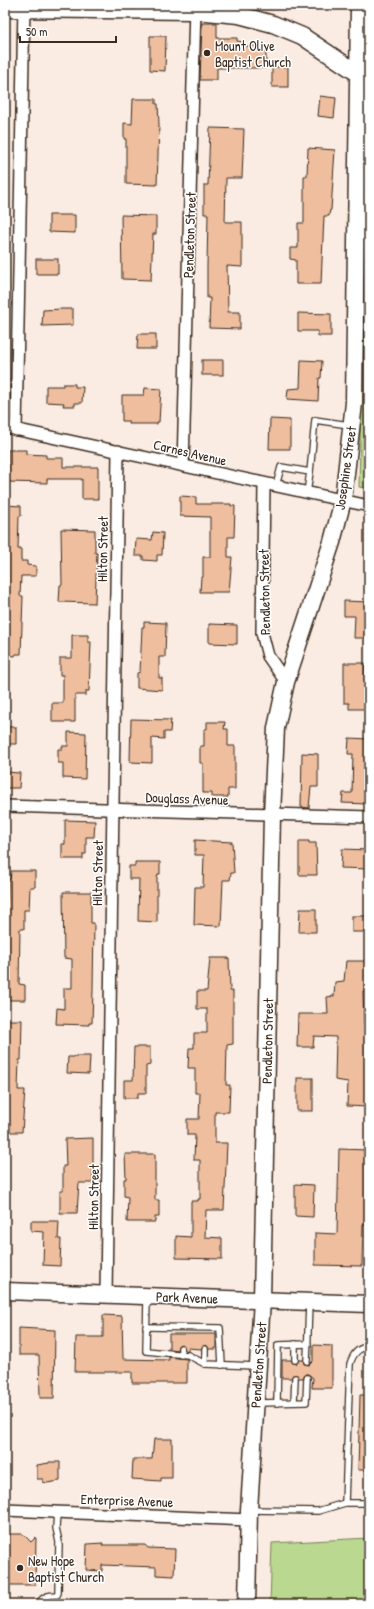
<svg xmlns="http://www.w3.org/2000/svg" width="374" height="1609" font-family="'Patrick Hand',sans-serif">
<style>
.green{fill:#bad890;stroke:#7a8157}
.building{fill:#eebe9e;stroke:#3b2a1e}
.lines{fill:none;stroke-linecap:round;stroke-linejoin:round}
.lane-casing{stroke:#3b2a1e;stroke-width:8}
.street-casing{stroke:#3b2a1e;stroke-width:14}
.secondary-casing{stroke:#3b2a1e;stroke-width:19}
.lane{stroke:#fff;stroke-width:5.5}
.street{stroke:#fff;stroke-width:11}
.secondary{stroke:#fff;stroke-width:16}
.poi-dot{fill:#3b2a1e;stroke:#fff;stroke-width:1.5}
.labels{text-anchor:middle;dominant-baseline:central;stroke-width:3;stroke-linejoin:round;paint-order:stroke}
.poi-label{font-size:14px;fill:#3b2a1e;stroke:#fff;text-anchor:start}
.street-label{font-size:14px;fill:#3b2a1e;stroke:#fff}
</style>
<rect width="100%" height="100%" fill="#faece2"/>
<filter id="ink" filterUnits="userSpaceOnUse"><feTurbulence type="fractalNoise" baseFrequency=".025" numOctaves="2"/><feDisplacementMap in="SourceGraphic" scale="8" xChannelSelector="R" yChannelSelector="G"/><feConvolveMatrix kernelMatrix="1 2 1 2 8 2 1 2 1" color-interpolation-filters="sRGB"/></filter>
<g filter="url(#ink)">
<g class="green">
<polygon points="367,98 369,99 369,489 359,487"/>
<polygon points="369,1538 369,1604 270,1604 272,1543"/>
</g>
<g class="building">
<polygon points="202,23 217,23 217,38 237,38 237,41 244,42 244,46 264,46 264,50 266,50 266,68 217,68 217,80 200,80"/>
<polygon points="150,36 166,36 165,71 150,70"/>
<rect x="272" y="67" width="16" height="20"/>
<polygon points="320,96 336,98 334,118 318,116"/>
<polygon points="133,99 156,99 156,104 158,104 159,124 157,185 126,184 126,139 124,139 124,123 132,124"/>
<polygon points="210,128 244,129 242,178 226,178 225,222 242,222 242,267 227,266 228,312 240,312 240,329 209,328 210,298 207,298 207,266 208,214 204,214 204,185 208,185"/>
<polygon points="308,148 335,150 331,210 330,210 329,216 324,216 321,284 296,284 296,260 290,259 290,248 298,248 298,223 304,223 304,176 307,176"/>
<polygon points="49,215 75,215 75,233 49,232"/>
<polygon points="121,215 156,216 156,234 153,234 151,280 122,279"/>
<rect x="36" y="259" width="22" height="15"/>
<polygon points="63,309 73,309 73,325 42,326 43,310"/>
<polygon points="298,313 331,314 331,336 318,336 318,331 298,331"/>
<polygon points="138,334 156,334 156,349 137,349"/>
<rect x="202" y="360" width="21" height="15"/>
<polygon points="301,360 322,361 321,378 319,378 318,401 287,399 288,389 300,388"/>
<polygon points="63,384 75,384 75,387 83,387 82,403 75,403 75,406 63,406 64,403 46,402 46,386 63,386"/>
<polygon points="145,388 161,389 159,422 157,422 157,424 129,424 129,421 122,421 122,395 144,395"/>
<polygon points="270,419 290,420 290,449 269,449"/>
<polygon points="8,450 26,450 26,454 46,455 46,458 63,458 63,467 98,467 98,499 82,499 82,479 47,479 47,483 8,482"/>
<polygon points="180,496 196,497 196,504 231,504 231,506 235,506 234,537 228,537 228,557 232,557 229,592 200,592 201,577 203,577 203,557 210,557 210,517 180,516"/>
<polygon points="5,505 21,506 21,516 19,516 18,549 21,549 21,561 27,561 27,565 36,566 36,576 21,576 20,596 23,596 21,654 16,654 15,656 5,655"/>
<polygon points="61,529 95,530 95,553 97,553 95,603 59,602 60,585 62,585"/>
<polygon points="153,532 163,533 162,555 157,555 157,561 143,560 143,556 135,556 136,539 152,540"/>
<polygon points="344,601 369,602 369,638 354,638 355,616 344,616"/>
<polygon points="144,622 166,623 165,657 159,657 159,678 162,678 162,690 137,688 137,673 140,672 142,627 144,627"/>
<polygon points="209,624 237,625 237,644 209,643"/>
<polygon points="72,635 88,635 88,642 91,642 89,691 86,691 86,695 75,695 75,722 52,722 52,703 63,703 63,675 60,675 60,658 72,658"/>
<polygon points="344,663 365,663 365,693 369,693 369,709 349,709 349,703 344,703"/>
<polygon points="131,719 171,720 170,732 164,732 164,739 152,738 152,763 130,762"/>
<polygon points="207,722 225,722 224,729 228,729 228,746 235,746 235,789 228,789 228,797 212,797 212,793 203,793 203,763 200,763 200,746 204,746 204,729 207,729"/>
<rect x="5" y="727" width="11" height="17"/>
<polygon points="68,732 86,733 85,779 63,778 63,763 58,763 58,749 62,749 62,746 68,746"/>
<polygon points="349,738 369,739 368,804 342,803 343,793 352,793 353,754 348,754"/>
<polygon points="302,753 318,754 318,787 311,787 309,808 301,807"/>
<polygon points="5,772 20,773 19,788 5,788"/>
<polygon points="65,820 95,821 94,837 86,837 86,854 83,854 83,859 62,859 62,844 65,844"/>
<polygon points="195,840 232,842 234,873 231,873 230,880 223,880 221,926 194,925 195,887 203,887 204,855 195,855"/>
<polygon points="299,841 309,841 309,843 316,843 317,875 299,875"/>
<polygon points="342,849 369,850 369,869 341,868"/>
<polygon points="135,862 160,862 160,874 158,874 157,878 157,922 138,921 139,879 129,879 129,866 135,866"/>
<polygon points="11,871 35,871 35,887 30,887 29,910 24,910 24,929 20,929 19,984 25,985 25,1000 5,1000 5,902 7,902 8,879 10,879"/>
<polygon points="63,892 91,892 91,923 94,923 93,989 92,1023 89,1023 89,1025 56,1024 57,1008 64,1009 64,988 72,988 72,959 64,958"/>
<polygon points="300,909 316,909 316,932 299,932"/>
<rect x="352" y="916" width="17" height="16"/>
<polygon points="210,958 229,958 230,991 233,991 233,1044 227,1045 226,1085 230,1085 229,1112 215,1112 215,1143 227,1143 224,1210 206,1210 205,1237 222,1238 222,1259 176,1258 176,1236 191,1237 191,1201 198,1201 198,1199 200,1199 200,1160 194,1160 195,1135 187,1135 187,1119 199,1119 200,1093 195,1093 195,1068 188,1068 189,1048 194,1048 194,1033 207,1033 207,1009 197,1009 197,991 207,991"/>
<polygon points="346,961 369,961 368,991 363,991 364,1024 366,1024 367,1089 369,1089 368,1107 347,1106 348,1082 335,1080 336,1037 314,1036 313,1047 297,1047 298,1014 328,1014 327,997 334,996 335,982 344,981"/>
<polygon points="5,1020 22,1020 21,1060 19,1060 18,1090 25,1090 22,1132 5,1132"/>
<polygon points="134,1047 150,1047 150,1065 146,1066 146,1093 138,1093 138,1098 124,1098 124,1080 133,1080"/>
<polygon points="75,1056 90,1056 89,1074 67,1073 68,1057 74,1057"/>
<rect x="297" y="1078" width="16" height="33"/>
<polygon points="93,1138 93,1183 79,1183 77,1213 60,1213 60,1191 63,1191 63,1166 66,1166 65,1139"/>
<polygon points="339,1149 368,1150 366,1224 363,1224 362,1266 315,1265 315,1233 337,1234"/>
<polygon points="125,1154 155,1154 155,1200 159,1200 159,1217 155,1217 155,1222 127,1222 128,1197 124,1196 124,1179 126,1179"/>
<polygon points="295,1184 314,1185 313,1217 295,1216"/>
<polygon points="31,1221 59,1221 58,1239 61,1239 60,1266 43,1265 44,1232 31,1231"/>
<polygon points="103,1315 122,1316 123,1359 169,1360 169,1357 187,1359 187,1383 132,1383 132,1372 75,1372 76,1337 103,1337"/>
<polygon points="19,1328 55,1330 54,1398 40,1398 39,1355 19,1355"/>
<polygon points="169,1334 216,1334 216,1349 209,1349 205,1345 201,1349 188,1348 188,1351 185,1350 184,1346 181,1344 178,1346 177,1350 169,1349"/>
<polygon points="313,1345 332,1346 332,1388 312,1388 313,1378 308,1374 305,1374 303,1378 299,1378 295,1374 291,1378 282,1378 282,1360 291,1360 295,1364 299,1360 303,1360 304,1364 309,1365 313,1361"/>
<polygon points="360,1395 369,1395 369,1470 358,1470"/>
<polygon points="154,1439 172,1439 172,1478 161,1478 161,1481 132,1479 133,1459 152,1459"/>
<polygon points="49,1462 60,1462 60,1481 47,1483 43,1482 43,1479 37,1479 37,1465 49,1463"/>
<polygon points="5,1534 23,1534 31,1542 36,1537 35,1585 5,1585"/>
<polygon points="103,1543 102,1545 145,1545 148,1548 175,1549 174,1576 156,1575 156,1567 102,1565 102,1571 86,1570 87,1544"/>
</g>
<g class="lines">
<defs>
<g id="lane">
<polyline points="310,472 315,420 349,425"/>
<polyline points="276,486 281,467 310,472 307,493"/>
<polyline points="147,1298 146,1351 188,1355 205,1364 256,1366"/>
<polyline points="146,1327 220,1328 222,1365"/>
<path d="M369,1347C358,1347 353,1354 350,1364L345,1503H369"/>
<polyline points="181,1348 181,1355"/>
<polyline points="295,1360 295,1344"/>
<polyline points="307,1361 309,1303"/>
<polyline points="205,1364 205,1349"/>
<polyline points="294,1402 295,1378"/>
<polyline points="258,1403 306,1402 307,1378"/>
<polyline points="277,1403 278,1345 308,1344"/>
<polyline points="249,1510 318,1511 345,1503"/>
<polyline points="5,1598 6,1604"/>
<path d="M38,1604C44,1596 48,1595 57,1595L58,1593L59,1542L56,1528L57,1512"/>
</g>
<g id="street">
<polyline points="5,427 369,506"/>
<polyline points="16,430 24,5"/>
<polyline points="183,466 195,6"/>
<polyline points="264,485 262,633 268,656 286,682"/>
<polyline points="5,806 369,817"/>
<polyline points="106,1294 118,451"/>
<polyline points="5,1510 249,1520"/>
</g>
<g id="secondary">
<polyline points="5,9 195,11 239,15 273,24 302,36 365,78"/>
<polyline points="5,1291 369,1304"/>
<polyline points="247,1604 249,1510 262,1300 272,815 276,728 286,682 332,542 343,500 354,403 359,5"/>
</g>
</defs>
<use href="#lane" class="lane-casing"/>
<use href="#street" class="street-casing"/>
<use href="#secondary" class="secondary-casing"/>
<use href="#lane" class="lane"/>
<use href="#street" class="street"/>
<use href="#secondary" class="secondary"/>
</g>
</g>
<g class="poi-dot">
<circle cx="207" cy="53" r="4"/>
<circle cx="20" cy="1568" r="4"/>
</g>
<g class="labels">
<g class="poi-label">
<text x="215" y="45">Mount Olive<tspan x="215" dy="16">Baptist Church</tspan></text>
<text x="28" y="1560">New Hope<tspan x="28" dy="16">Baptist Church</tspan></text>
</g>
<g class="street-label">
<text transform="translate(189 235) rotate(-88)">Pendleton Street</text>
<text transform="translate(190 452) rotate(13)">Carnes Avenue</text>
<text transform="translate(345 468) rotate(-82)">Josephine Street</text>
<text transform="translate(102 549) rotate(-89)">Hilton Street</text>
<text transform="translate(264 592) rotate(-91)">Pendleton Street</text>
<text transform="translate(187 798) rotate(2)">Douglass Avenue</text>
<text transform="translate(97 873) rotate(-89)">Hilton Street</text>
<text transform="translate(267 1041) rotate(-89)">Pendleton Street</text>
<text transform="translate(93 1197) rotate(-89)">Hilton Street</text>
<text transform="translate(187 1297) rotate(2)">Park Avenue</text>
<text transform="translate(258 1365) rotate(-86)">Pendleton Street</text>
<text transform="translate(127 1500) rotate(2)">Enterprise Avenue</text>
</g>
</g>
<rect width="374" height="1609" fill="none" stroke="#fff" stroke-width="20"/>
<rect x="10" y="10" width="354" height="1589" fill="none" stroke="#3b2a1e" stroke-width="1.5" filter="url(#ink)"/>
<path d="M20 36v6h96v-6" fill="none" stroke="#3b2a1e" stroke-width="2"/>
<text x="26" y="36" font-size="12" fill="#3b2a1e" stroke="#ffffff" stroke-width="3" paint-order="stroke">50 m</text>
</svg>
